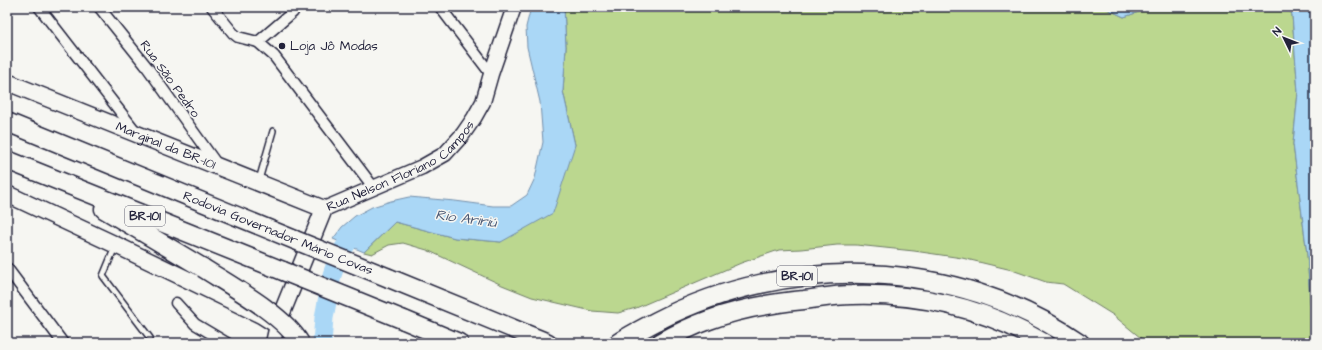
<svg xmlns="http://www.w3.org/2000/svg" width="1322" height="350" font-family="'Architects Daughter',sans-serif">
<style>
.green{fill:#bbd78f;stroke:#6e7c65}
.water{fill:#aad7f6;stroke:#748fab}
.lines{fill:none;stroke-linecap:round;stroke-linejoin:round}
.river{stroke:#aad7f6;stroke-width:19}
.lane-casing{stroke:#22223b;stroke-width:8}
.street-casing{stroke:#22223b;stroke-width:13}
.secondary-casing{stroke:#22223b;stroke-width:17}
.primary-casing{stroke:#22223b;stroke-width:19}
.highway-casing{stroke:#22223b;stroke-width:21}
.lane{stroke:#f6f6f2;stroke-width:5}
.street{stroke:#f6f6f2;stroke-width:10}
.secondary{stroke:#f6f6f2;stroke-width:14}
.primary{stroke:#f6f6f2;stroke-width:16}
.highway{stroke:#f6f6f2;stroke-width:18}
.highway-bridge-casing{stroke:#22223b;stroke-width:21;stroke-linecap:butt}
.highway-bridge{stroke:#f6f6f2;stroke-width:18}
.poi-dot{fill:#22223b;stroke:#f6f6f2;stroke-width:1.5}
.labels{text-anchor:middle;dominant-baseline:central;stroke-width:3;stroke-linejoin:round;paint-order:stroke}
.shield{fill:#f6f6f2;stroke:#626272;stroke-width:1}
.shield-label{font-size:12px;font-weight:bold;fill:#22223b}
.poi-label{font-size:13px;fill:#22223b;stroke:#f6f6f2;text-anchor:start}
.street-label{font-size:13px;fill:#22223b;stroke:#f6f6f2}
.water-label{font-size:14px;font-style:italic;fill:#4b5873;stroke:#f6f6f2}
</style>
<rect width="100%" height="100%" fill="#f6f6f2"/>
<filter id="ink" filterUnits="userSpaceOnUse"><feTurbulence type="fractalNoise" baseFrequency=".025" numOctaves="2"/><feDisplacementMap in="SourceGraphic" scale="8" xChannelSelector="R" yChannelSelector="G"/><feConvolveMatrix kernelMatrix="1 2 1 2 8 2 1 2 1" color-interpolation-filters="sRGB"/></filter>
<g filter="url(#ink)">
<polygon class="green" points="564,7 1103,7 1124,17 1153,7 1289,7 1292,15 1298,92 1293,144 1307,254 1313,343 1147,343 1113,315 1063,284 1046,282 1012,270 962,258 914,251 856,245 837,245 801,249 779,250 741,263 636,308 618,313 592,311 532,297 502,285 427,250 403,243 389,245 372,254 364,252 395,222 455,238 501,242 575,145 563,91 566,47"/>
<g class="water">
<polygon points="531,7 564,7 566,47 563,91 575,145 553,213 501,242 455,238 395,222 364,252 333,239 342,227 355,216 372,207 391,201 409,197 455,201 493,206 511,206 527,195 535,178 543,142 540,102 527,47 526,27"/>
<polygon points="1103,7 1153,7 1124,17"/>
<polygon points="1289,7 1315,7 1315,343 1313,343 1307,254 1293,144 1298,92 1292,15"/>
</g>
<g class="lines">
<polyline class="river" points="322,343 324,318 332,275 338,258 355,230 362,225"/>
<defs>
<g id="lane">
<polyline points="259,180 273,131"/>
<polyline points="115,247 103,276 150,338"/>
</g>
<g id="street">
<polyline points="39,7 136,132"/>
<polyline points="99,7 147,67 218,166"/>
<polyline points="212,7 233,33 238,37 258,42"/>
<polyline points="289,7 293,12 258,42 274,56 374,188"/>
<polyline points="440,7 491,74"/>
<polyline points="7,268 63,343"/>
<polyline points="176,303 195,324 227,343"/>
</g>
<g id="secondary">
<path id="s1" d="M324,209L422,167L445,154L463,134L474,118L483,102L491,74L514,7"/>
<polyline points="273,343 277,325"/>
</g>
<g id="primary">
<path id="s2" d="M7,82L324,209L277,325L261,315L116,245L7,194"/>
</g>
<g id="highway">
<polyline points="7,122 295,240"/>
<polyline points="7,160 283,271"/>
<polyline points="104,209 203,268"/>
<polyline points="389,278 548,343"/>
<polyline points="404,320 459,343"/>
<path d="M618,343C630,335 644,328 657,321C789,253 956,257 1080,343"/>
<path d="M660,343C676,334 692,326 709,320C739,309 773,303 804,300C820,298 836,295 852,295C920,293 986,309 1044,343"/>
</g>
</defs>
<use href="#lane" class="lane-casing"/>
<use href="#street" class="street-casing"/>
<use href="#secondary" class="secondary-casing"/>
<use href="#primary" class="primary-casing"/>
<use href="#highway" class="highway-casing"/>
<use href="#lane" class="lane"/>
<use href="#street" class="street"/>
<use href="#secondary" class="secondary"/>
<use href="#primary" class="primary"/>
<use href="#highway" class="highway"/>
<defs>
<g id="highway-bridge">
<polyline points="295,240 389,278"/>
<path d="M203,268C231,286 284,315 300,343"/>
<polyline points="283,271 404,320"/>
</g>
</defs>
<use href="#highway-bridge" class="highway-bridge-casing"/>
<use href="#highway-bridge" class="highway-bridge"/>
</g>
</g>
<circle class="poi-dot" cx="282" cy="46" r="4"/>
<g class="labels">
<g class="shield">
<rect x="125" y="206" width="40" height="20" rx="3"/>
<rect x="777" y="266" width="40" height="20" rx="3"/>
</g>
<g class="shield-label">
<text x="145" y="216">BR-101</text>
<text x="797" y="276">BR-101</text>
</g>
<g class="poi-label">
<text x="290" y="46">Loja Jô Modas</text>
</g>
<g class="street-label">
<text transform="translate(170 79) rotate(54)">Rua São Pedro</text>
<text stroke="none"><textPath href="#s2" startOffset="171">Marginal da BR-101</textPath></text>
<text stroke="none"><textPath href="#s1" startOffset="89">Rua Nelson Floriano Campos</textPath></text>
<text transform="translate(278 233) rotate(22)">Rodovia Governador Mário Covas</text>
</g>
<g class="water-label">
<text transform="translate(466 219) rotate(8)">Rio Aririú</text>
</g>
</g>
<rect width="1322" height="350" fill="none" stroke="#f6f6f2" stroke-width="24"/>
<rect x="12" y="12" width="1298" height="326" fill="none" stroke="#22223b" stroke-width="1.5" filter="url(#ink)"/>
<g transform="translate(1284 38) rotate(313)" stroke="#f6f6f2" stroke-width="3" paint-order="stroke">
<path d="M0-3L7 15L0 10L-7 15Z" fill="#22223b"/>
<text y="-6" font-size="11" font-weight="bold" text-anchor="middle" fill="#22223b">N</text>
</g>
</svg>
